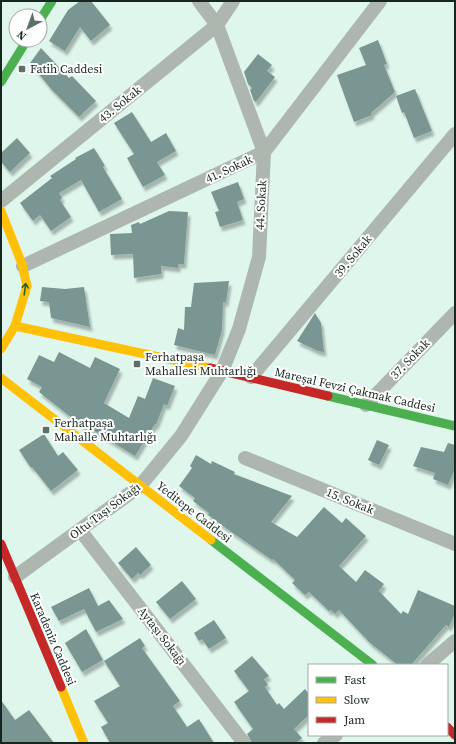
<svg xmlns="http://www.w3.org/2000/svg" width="456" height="744" font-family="'Source Serif 4',serif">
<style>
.building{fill:#7a9693;filter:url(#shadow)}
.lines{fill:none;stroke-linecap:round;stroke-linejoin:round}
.street{stroke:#aeb6b0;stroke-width:14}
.fast{stroke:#4caf50;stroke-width:9}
.slow{stroke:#ffc107;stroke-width:9}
.jam{stroke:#c62828;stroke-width:9}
.oneway{stroke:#2c5d33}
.poi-dot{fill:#5d6f67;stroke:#fff;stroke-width:1.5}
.labels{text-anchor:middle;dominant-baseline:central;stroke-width:4;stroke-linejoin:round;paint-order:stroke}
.poi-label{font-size:12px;fill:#172720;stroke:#fff;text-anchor:start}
.street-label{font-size:12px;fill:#172720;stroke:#fff}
</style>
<defs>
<filter id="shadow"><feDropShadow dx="2.5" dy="4.5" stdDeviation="1" flood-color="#0004"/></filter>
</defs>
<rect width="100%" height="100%" fill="#dff6ec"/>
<g class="building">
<polygon points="80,1 91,1 110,25 91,41 80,27 65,51 49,41 68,10"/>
<polygon points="378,40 387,64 384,65 395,92 371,113 372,115 354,122 337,75 366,65 359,48"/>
<polygon points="41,48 69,78 72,76 96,101 79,117 51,89 30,63"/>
<polygon points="258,54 272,65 267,71 275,77 256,102 254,101 250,90 252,88 248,84 244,72"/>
<polygon points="415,89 432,131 414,138 404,112 402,113 396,96"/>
<polygon points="132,112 151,142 166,133 176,151 157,162 165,175 143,187 127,158 134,154 114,123"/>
<polygon points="17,138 30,153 10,172 1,162 1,153"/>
<polygon points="94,148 105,166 103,167 122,199 99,212 81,180 59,193 62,198 60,200 71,217 51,231 40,215 33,221 20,203 52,178 50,176 76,159 75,158"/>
<polygon points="238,182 244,199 237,202 243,220 220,227 215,212 219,211 211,192"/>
<polygon points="169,211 188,212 184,264 178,264 178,268 161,266 161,274 134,278 133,254 111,255 110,234 132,233 131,225 139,222 140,224"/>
<polygon points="229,281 226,302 223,302 222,330 215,355 174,345 178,328 184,330 185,307 191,307 194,283"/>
<polygon points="42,287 65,289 84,287 90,327 51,318 49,302 40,301"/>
<polygon points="315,313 321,323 324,352 318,351 297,341"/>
<polygon points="59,352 90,368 95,357 120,369 104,403 129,418 138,396 145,399 153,378 175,386 167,406 164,404 156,425 155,424 135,456 88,427 86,429 39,392 42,387 27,379 39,355 54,362"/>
<polygon points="44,434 58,456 63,452 78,470 51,491 32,467 31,468 19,450"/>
<polygon points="377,440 389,445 379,465 368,460"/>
<polygon points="448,443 455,445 455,469 448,485 433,479 435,473 413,466 421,447 444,452"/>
<polygon points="196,455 211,464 212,461 235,472 234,474 292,496 271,522 297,537 324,507 342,523 346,518 366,536 339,566 356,582 365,570 384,584 379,591 401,614 403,611 408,614 418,590 455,606 455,613 449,627 446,625 411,665 398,665 370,643 339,610 335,614 331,610 329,611 309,592 305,595 292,583 295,580 273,559 272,560 230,531 208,515 209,513 193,501 195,498 179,486 192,468 190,466"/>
<polygon points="136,547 151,565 140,575 138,573 132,579 118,563"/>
<polygon points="182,581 196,599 170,619 156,602"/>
<polygon points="89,588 98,606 109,600 123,619 96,632 84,609 59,621 51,607"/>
<polygon points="214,620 226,638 209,649 202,639 199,641 194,633"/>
<polygon points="86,629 103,660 82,672 65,643"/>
<polygon points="140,638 145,646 142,648 180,701 173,706 187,727 199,719 214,743 110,743 101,727 108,723 94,701 120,686 104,661"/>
<polygon points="252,656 269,676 264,679 268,685 265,687 277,705 279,703 284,709 305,689 309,694 309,715 294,729 302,738 296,743 252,743 247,734 253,729 234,702 249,691 234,671"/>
<polygon points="1,700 15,720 29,710 54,743 1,743"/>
</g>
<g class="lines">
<g class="street">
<polyline points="1,201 217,25 233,1"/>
<polyline points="23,266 264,152 380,1"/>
<polyline points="251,377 455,134"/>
<polyline points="366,405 455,313"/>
<polyline points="245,458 455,544"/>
<polyline points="80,530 244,743"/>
<polyline points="15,577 140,486 181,436 222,371 239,329 259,257 264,152 217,25 199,1"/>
<polyline points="427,665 455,641"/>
<polyline points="324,743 336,735"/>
</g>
<g class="fast">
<polyline points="40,20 52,1"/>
<polyline points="1,82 27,40"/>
<polyline points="328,396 455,426"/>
<polyline points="211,540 373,665"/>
</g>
<g class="slow">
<polyline points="1,211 22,264 27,286 15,326 1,349"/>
<polyline points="15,326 210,368"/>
<polyline points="1,378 211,540"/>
<polyline points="61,687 84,743"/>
</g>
<g class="jam">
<polyline points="210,368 328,396"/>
<polyline points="1,544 61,687"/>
<polyline points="447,727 455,735"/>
</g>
</g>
<defs><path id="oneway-shaft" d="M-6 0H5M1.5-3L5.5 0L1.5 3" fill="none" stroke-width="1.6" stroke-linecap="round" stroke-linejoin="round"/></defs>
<use class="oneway" href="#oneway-shaft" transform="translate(25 289) rotate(-82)"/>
<g class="poi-dot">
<rect x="18" y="65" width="8" height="8" rx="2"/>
<rect x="133" y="360" width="8" height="8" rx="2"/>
<rect x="42" y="426" width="8" height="8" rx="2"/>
</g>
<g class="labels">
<g class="poi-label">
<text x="30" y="69">Fatih Caddesi</text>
<text x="145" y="357">Ferhatpaşa<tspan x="145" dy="14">Mahallesi Muhtarlığı</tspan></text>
<text x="54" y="423">Ferhatpaşa<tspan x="54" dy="14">Mahalle Muhtarlığı</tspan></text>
</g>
<g class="street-label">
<text transform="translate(120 104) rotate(-39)">43. Sokak</text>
<text transform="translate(229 169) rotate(-25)">41. Sokak</text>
<text transform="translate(261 205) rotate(-87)">44. Sokak</text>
<text transform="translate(353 256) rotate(-50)">39. Sokak</text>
<text transform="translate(410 359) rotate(-46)">37. Sokak</text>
<text transform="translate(355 390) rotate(13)">Mareşal Fevzi Çakmak Caddesi</text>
<text transform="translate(350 501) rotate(22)">15. Sokak</text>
<text transform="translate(105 511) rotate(-37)">Oltu Taşı Sokağı</text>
<text transform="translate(194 512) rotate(38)">Yeditepe Caddesi</text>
<text transform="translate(162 636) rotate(52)">Aytaşı Sokağı</text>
<text transform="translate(53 639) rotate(67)">Karadeniz Caddesi</text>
</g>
</g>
<rect width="456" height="744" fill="none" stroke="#172720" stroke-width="4"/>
<rect x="308" y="664" width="140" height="72" fill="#ffffff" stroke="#a2a9a6"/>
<rect x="316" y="677" width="20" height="6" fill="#4caf50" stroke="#a2a9a6"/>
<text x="344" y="684" font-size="12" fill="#172720">Fast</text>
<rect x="316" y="697" width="20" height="6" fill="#ffc107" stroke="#a2a9a6"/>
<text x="344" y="704" font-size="12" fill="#172720">Slow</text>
<rect x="316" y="717" width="20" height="6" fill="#c62828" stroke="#a2a9a6"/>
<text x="344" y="724" font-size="12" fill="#172720">Jam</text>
<g transform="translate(28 28) rotate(221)"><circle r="19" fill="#ffffff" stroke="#a2a9a6"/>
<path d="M0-3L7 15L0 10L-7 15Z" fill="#5d6f67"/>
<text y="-6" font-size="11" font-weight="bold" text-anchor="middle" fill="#172720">N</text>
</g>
</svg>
